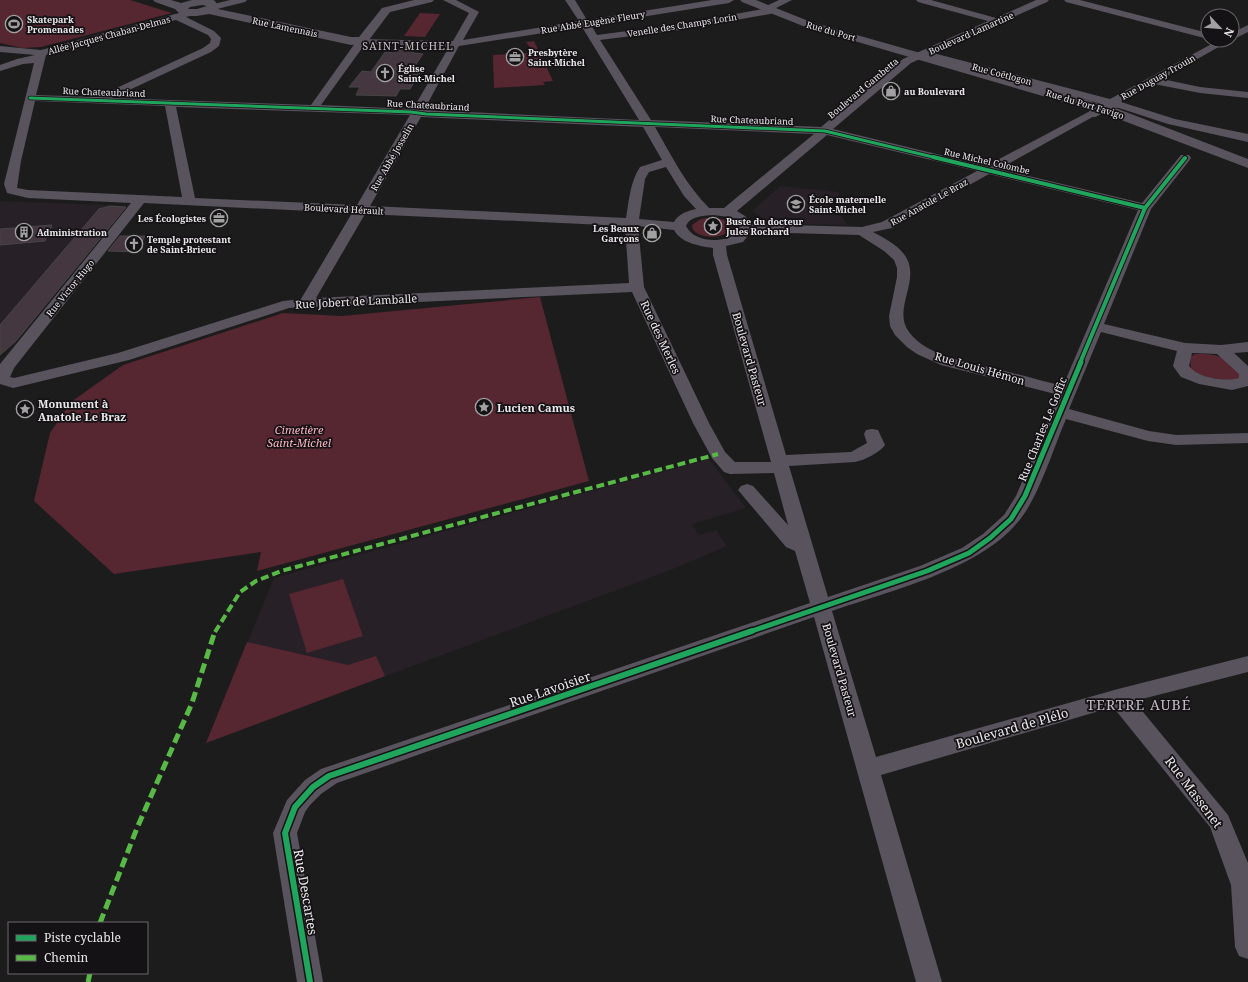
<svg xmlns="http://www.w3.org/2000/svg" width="1248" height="982" font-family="'Noto Serif',serif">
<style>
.built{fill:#272027}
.green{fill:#562631}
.building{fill:#44373f;stroke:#474546}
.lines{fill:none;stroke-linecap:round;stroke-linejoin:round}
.minor{fill:#58535d;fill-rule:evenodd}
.tertiary{fill:#58535d;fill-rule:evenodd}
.minor-bridge{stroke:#58535d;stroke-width:10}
.quiet-far1{stroke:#58b947;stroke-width:4;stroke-dasharray:8 4;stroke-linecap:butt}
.quiet{stroke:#58b947;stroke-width:5;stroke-dasharray:10 5;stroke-linecap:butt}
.cycleway-far3-casing{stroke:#151215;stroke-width:4.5}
.cycleway-far2-casing{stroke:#151215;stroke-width:6}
.cycleway-far1-casing{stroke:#151215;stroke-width:8}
.cycleway-casing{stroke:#151215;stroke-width:9}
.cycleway-far3{stroke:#20a55d;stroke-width:3}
.cycleway-far2{stroke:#20a55d;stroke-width:4}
.cycleway-far1{stroke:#20a55d;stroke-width:5}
.cycleway{stroke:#20a55d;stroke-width:6}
.labels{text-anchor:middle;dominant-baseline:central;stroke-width:3.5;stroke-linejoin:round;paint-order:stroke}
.far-poi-label{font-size:9px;font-weight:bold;fill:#eae8ea;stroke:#151215;text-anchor:start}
.far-street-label{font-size:9px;fill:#eae8ea;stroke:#151215}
.far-quarter-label{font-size:11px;letter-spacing:1px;fill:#c1bcc1;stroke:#151215}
.street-label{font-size:11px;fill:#eae8ea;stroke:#151215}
.poi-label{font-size:11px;font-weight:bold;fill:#eae8ea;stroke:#151215;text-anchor:start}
.park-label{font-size:11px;font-style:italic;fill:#fcb6c1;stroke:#151215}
.near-street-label{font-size:13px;fill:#eae8ea;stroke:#151215}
.near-neighbourhood-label{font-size:14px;letter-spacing:1px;fill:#c1bcc1;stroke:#151215}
</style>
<rect width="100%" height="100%" fill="#1d1c1d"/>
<g class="built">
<polygon points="780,186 839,192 838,197 840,197 824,212 842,216 847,225 765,223 760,216 752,211"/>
<polygon points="0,201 106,205 120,206 123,210 13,345 0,353"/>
<polygon points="709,459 746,508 692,524 699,535 716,530 727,546 673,569 206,743 274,578"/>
</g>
<g class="green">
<polygon points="0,0 130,0 172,13 41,47 22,48 0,43"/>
<polygon points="420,13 440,14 425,37 404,36"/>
<polygon points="534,41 553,81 543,82 545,85 494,88 493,55 530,53 531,49 526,42"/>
<path d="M705,218C714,218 729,217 732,228C726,240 692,240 692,225L699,220Z"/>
<polygon points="540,297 589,481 257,571 261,552 114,574 34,501 50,433 71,402 123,365 283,313 342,316"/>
<path d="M1195,354C1221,354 1222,356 1240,373L1239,379C1224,381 1204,379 1191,369L1190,357Z"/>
<polygon points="343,579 363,636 307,653 289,594"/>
<polygon points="247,642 348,665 376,656 385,676 206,743"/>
</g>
<g class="building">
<polygon points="397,49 416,49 413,53 423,54 410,73 420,73 410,89 400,89 396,96 356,95 360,87 349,87 362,71 371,72 385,52 394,53"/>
<polygon points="110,206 126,207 16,341 0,355 0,325 99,209"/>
<polygon points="52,225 45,241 0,245 0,229"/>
<polygon points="120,236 145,236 137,252 108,251"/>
</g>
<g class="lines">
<g class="minor">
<polygon points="230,0 247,0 245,2 213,10 208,7 210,5"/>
<path d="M443,0H456L479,12L463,40L579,21L565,0H575L587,20L712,0H734L729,3L591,25L597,35L680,24L763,9L764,7L779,0H792L774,9L773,13L770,14L680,30L600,40L651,120L821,127L903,59L988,21L918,2L916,0H931L996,18L1036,0H1049L1047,2L933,53L1110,99L1219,40H1231L1162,79L1200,87L1248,92V98L1200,93L1154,84L1121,102L1175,119L1248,134V142L1168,124L1119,108C1113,107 1109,109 1103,107L1102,104L929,58L920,59L911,63L833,129L986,166L1094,109L1100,112L1098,114L999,169L1142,203L1181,155H1189L1191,158L1189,161L1151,209L1104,324L1185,343L1221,345L1248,342V352L1234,353L1248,366V386L1232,390L1199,384L1181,377L1173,366L1177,351L1101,332L1069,409L1149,431L1176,435L1248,433V443L1176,445L1148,441L1066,419C1053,449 1038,500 1017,523C978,570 889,591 832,611L876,757L1118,689L1248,656V672L1134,701L1228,815L1248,863V959L1239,956L1235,947L1231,885L1210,827L1113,707L881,775L942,982H916L814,617L337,783L321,794L310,805L305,812L297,833L323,982H297L273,833L287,800L305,780L321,769L810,603L795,551L786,547L738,490L741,486L747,484L753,486L788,525L774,473L730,474L724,472L712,458L693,423L632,292L289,308L129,360L13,388L0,384V364L131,203L28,198L7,193L4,184L34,63L23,64L0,71V65L17,59L35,55L0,52V46L41,50L194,9L199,12L197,14L186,17L214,31L221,38L219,46L211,52L112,98L311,105L358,39L453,41L469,13ZM176,20L208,35L211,39L210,43L203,48L97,97L36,95L46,55ZM582,27L639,120L424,110L459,46ZM365,44L449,47L413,109L321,105ZM35,101L165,106L182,197L28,190L17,188L21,161ZM176,107L410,115L357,205L195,198ZM421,117L643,127L662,160L640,167C630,182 629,201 626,218L370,206ZM655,127L814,134L724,208H709C686,185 671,155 655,127ZM827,135L977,171L882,222L862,227L752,224L745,216L737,211ZM666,167L684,196L696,209C687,211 678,214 674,222L639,219L645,179L649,172ZM989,174L1138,210L1063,386C1042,381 1021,375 1001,370C972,363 927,357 909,332C891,308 924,278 903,253C896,244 884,238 873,232L892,228ZM144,203L352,213L301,299L283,301L118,353L14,378L10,377L14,368ZM365,214L625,226L629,283L316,298ZM712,215C722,216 733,216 739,226L738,232C725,244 694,243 686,226C690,216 703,216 712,215ZM638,226L674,230C681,243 699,246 713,248V255L771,462H735L725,452L709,423L644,287ZM751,232L859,235L884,251L894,260L897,268V277L889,316L890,326L895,335L907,347L917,354L941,365L1059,395L1016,496L1004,515L983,534L962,548L920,566L828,597L789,466L855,462C865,460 879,453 885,445L878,430L872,429L866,430L864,434L867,443L851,452L786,455L727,255L726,246L743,242ZM1192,353L1217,354L1239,374V378C1225,382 1198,378 1189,366Z"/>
<polygon points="1064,0 1080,0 1208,33 1208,39 1066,2"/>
<polygon points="1248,25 1248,32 1232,40 1232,33"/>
</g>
<g class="tertiary">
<path d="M153,0H171L181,3L192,0H213L215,1L219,7L218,9L351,37H359L382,8L414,0H434L432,2L390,12L366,44L351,45L209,14L197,16H188L180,14L175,9L155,2ZM202,5L207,6L197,9H188L190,7Z"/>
<polygon points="740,0 756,0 811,22 1118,109 1248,159 1248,168 1108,115 803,26 742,2"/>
</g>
<polyline class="minor-bridge" points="1094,112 1107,105"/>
<polyline class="quiet-far1" points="215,632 240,592 256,581 281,571 718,454"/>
<g class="quiet">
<polyline points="100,923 137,828 192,703 215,631"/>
<polyline points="88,982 90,973"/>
</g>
<defs>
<polyline id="cycleway-far3" points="30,98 411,112 426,114 825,131 937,158"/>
<g id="cycleway-far2">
<polyline points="933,157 1145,208"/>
<polyline points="1080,363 1145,208 1185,158"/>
</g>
<polyline id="cycleway-far1" points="749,632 927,571 969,553 990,538 1011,519 1025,496 1081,362"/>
<polyline id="cycleway" points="310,982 285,833 295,807 313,787 329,776 752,631"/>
</defs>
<use href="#cycleway-far3" class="cycleway-far3-casing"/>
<use href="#cycleway-far2" class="cycleway-far2-casing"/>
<use href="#cycleway-far1" class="cycleway-far1-casing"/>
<use href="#cycleway" class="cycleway-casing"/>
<use href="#cycleway-far3" class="cycleway-far3"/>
<use href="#cycleway-far2" class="cycleway-far2"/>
<use href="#cycleway-far1" class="cycleway-far1"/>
<use href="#cycleway" class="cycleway"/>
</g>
<defs>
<symbol id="stadium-ring" viewBox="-11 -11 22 22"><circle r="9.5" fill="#151215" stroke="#a2a1a2" stroke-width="1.5"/><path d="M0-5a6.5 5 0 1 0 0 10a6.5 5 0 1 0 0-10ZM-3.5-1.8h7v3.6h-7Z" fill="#a2a1a2"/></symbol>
<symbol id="office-ring" viewBox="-11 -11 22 22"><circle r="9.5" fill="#151215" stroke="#a2a1a2" stroke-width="1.5"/><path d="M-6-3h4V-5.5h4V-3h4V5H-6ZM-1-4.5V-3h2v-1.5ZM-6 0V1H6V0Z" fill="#a2a1a2"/></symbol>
<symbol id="church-ring" viewBox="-11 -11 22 22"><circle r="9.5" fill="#151215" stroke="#a2a1a2" stroke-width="1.5"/><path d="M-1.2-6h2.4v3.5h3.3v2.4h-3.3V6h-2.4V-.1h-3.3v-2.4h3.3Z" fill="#a2a1a2"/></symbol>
<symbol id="shop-ring" viewBox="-11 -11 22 22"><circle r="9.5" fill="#151215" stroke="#a2a1a2" stroke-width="1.5"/><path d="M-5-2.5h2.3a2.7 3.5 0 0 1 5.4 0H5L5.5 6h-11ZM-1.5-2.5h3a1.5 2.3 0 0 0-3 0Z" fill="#a2a1a2"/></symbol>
<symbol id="school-ring" viewBox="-11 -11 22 22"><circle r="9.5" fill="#151215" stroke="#a2a1a2" stroke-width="1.5"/><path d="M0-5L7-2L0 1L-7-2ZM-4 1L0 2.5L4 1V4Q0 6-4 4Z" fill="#a2a1a2"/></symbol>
<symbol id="sight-ring" viewBox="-11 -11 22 22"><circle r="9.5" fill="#151215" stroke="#a2a1a2" stroke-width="1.5"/><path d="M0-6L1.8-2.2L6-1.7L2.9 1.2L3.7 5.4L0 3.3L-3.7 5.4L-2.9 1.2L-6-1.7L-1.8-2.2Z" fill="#a2a1a2"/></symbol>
<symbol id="building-ring" viewBox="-11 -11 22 22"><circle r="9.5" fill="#151215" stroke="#a2a1a2" stroke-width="1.5"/><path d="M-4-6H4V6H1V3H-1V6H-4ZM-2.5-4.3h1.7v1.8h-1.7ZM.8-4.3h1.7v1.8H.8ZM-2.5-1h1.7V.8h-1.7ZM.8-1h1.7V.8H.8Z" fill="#a2a1a2"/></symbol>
</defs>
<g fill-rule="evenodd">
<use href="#stadium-ring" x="4" y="14" width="20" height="20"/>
<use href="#office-ring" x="505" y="47" width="20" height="20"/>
<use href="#church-ring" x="375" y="63" width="20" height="20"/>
<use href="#shop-ring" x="881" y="81" width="20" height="20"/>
<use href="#school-ring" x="786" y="194" width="20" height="20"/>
<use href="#office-ring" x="209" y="208" width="20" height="20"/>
<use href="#sight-ring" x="703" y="216" width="20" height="20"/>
<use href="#building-ring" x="14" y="222" width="20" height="20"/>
<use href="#shop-ring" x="642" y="223" width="20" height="20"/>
<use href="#church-ring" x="124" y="234" width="20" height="20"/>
<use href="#sight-ring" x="474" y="397" width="20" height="20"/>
<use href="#sight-ring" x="15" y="399" width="20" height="20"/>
</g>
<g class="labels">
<g class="far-poi-label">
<text x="27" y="19">Skatepark<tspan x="27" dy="10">Promenades</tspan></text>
<text x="528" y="52">Presbytère<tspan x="528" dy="10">Saint-Michel</tspan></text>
<text x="398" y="68">Église<tspan x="398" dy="10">Saint-Michel</tspan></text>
<text x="904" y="91">au Boulevard</text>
<text x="809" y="199">École maternelle<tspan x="809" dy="10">Saint-Michel</tspan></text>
<text x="206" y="218" text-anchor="end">Les Écologistes</text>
<text x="726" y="221">Buste du docteur<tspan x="726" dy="10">Jules Rochard</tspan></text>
<text x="639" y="228" text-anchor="end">Les Beaux<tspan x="639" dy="10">Garçons</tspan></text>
<text x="37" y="232">Administration</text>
<text x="147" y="239">Temple protestant<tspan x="147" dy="10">de Saint-Brieuc</tspan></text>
</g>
<g class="far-street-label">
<text transform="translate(593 22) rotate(-9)">Rue Abbé Eugène Fleury</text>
<text transform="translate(682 25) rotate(-9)">Venelle des Champs Lorin</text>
<text transform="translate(285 27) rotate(12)">Rue Lamennais</text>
<text transform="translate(831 31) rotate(16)">Rue du Port</text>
<text transform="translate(971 33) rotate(-24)">Boulevard Lamartine</text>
<text transform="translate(109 35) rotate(-15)">Allée Jacques Chaban-Delmas</text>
<text transform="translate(1002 74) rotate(15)">Rue Coëtlogon</text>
<text transform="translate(1158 77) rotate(-29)">Rue Duguay Trouin</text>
<text transform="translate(863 88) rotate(-40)">Boulevard Gambetta</text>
<text transform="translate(104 92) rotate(2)">Rue Chateaubriand</text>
<text transform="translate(1085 104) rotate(17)">Rue du Port Favigo</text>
<text transform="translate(428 105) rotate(3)">Rue Chateaubriand</text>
<text transform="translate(752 120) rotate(2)">Rue Chateaubriand</text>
<text transform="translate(392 157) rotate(-60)">Rue Abbé Josselin</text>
<text transform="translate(987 161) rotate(13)">Rue Michel Colombe</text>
<text transform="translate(929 202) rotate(-29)">Rue Anatole Le Braz</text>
<text transform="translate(344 209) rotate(3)">Boulevard Hérault</text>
<text transform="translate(70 288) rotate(-51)">Rue Victor Hugo</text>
</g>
<g class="far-quarter-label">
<text x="408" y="45">SAINT-MICHEL</text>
</g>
<g class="street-label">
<text transform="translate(356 301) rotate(-3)">Rue Jobert de Lamballe</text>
<text transform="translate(661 337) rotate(65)">Rue des Merles</text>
<text transform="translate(750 359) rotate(74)">Boulevard Pasteur</text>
<text transform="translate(980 368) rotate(16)">Rue Louis Hémon</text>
<text transform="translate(1042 429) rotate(-68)">Rue Charles Le Goffic</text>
<text transform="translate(840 670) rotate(74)">Boulevard Pasteur</text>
</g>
<g class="poi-label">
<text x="38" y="403">Monument à<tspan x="38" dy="13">Anatole Le Braz</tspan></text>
<text x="497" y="407">Lucien Camus</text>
</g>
<g class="park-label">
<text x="299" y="429">Cimetière<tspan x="299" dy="13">Saint-Michel</tspan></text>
</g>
<g class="near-street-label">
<text transform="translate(550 689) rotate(-19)">Rue Lavoisier</text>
<text transform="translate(1012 728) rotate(-16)">Boulevard de Plélo</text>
<text transform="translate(1194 792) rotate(53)">Rue Massenet</text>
<text transform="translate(306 892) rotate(80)">Rue Descartes</text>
</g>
<g class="near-neighbourhood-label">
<text x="1139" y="704">TERTRE AUBÉ</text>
</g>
</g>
<rect x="8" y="922" width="140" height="52" fill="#151215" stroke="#6a686a"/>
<rect x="16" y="935" width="20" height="6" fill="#20a55d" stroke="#6a686a"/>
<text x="44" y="942" font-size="12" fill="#eae8ea">Piste cyclable</text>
<rect x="16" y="955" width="20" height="6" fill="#58b947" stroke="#6a686a"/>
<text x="44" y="962" font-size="12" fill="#eae8ea">Chemin</text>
<g transform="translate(1220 28) rotate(116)"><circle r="19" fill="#151215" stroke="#6a686a"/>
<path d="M0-3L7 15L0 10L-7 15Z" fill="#a2a1a2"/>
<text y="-6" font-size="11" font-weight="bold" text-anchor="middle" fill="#eae8ea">N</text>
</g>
</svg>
